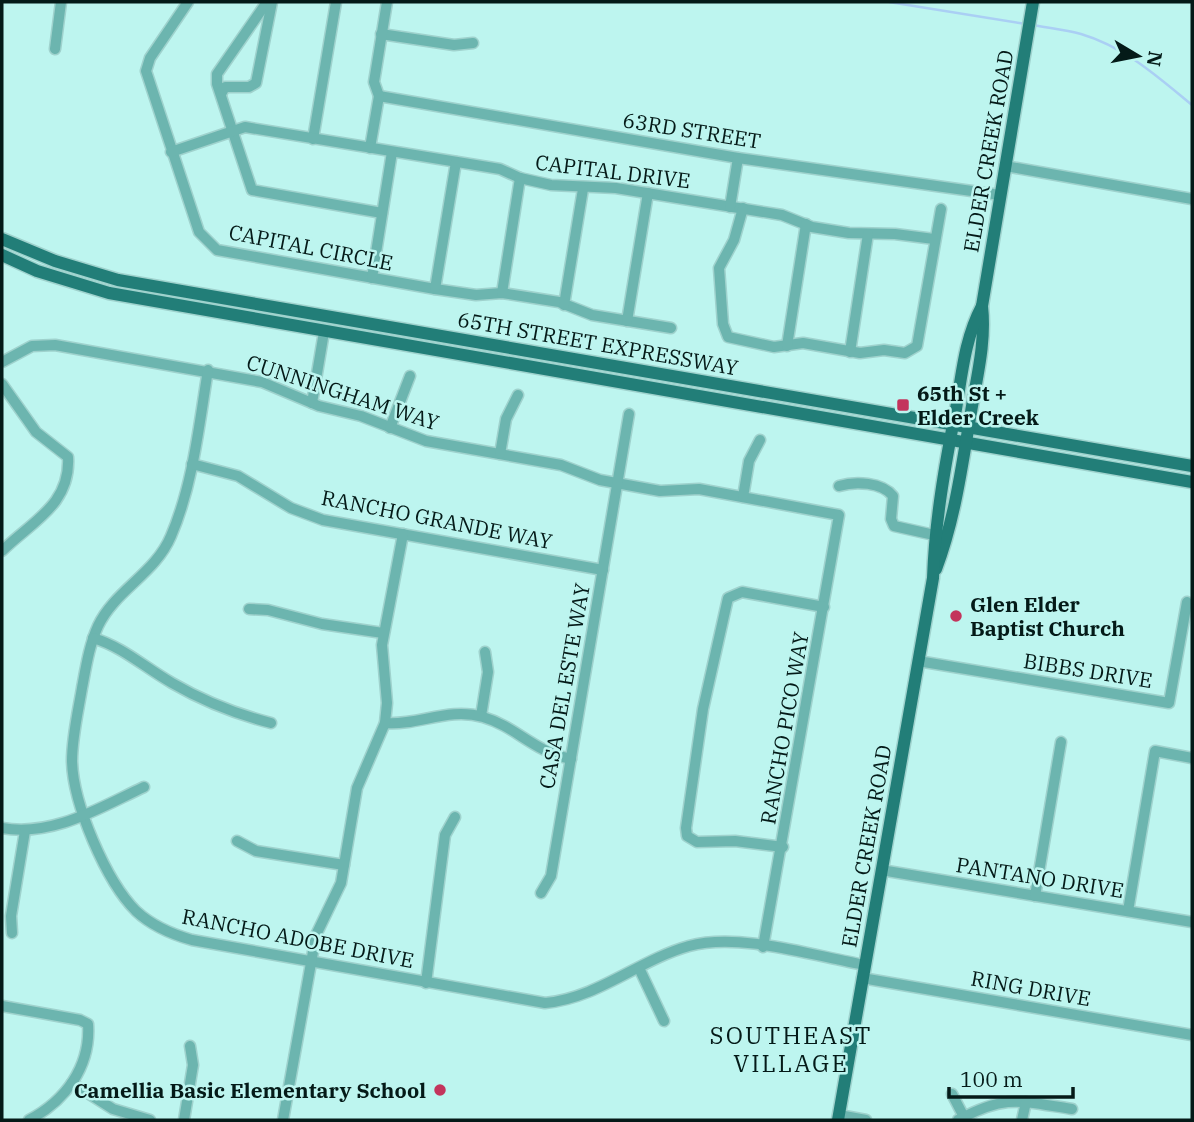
<svg xmlns="http://www.w3.org/2000/svg" width="1194" height="1122" font-family="'IBM Plex Serif',serif">
<style>
.lines{fill:none;stroke-linecap:round;stroke-linejoin:round}
.stream{stroke:#aacff4;stroke-width:2.5}
.minor-casing{stroke:#9fd2cd;stroke-width:13}
.major-casing{stroke:#9fd2cd;stroke-width:15}
.minor{stroke:#6cb5af;stroke-width:10}
.major{stroke:#227e78;stroke-width:12}
.poi-dot{fill:#c3345c;stroke:#bdf5ef;stroke-width:2.5}
.labels{text-anchor:middle;dominant-baseline:central;stroke-width:5;stroke-linejoin:round;paint-order:stroke}
.street-label{font-size:21px;fill:#041a18;stroke:#bdf5ef}
.poi-label{font-size:21px;font-weight:bold;fill:#041a18;stroke:#bdf5ef;text-anchor:start}
.quarter-label{font-size:24px;letter-spacing:2px;fill:#041a18;stroke:#bdf5ef}
</style>
<rect width="100%" height="100%" fill="#bdf5ef"/>
<g class="lines">
<g class="stream">
<polyline points="889,2 1026,24"/>
<path d="M1033,25C1049,28 1066,30 1081,34C1125,47 1158,77 1192,105"/>
</g>
<defs>
<g id="minor">
<polyline points="188,2 150,58 146,71 199,232 217,250 435,289 476,295 502,293 559,302 592,315 671,328"/>
<polyline points="267,2 217,74 217,84 252,190 382,213"/>
<polyline points="381,34 454,45 473,43"/>
<polyline points="55,49 61,2"/>
<polyline points="221,94 225,87 249,87 256,83 272,2"/>
<polyline points="379,96 738,158 1000,195"/>
<polyline points="379,96 374,82 387,2"/>
<polyline points="313,139 336,2"/>
<polyline points="370,148 379,96"/>
<polyline points="171,152 245,127 500,169 520,178 551,185 616,188 782,215 812,227 849,233 895,234 934,239"/>
<polyline points="1005,166 1192,199"/>
<polyline points="730,207 738,158"/>
<polyline points="743,208 734,240 719,268 723,324 728,337 774,347 803,343 860,353 884,350 905,353 917,346 941,209"/>
<polyline points="372,278 392,152"/>
<polyline points="435,289 456,162"/>
<polyline points="502,293 520,178"/>
<polyline points="564,305 583,189"/>
<polyline points="627,321 648,193"/>
<polyline points="787,346 806,224"/>
<polyline points="850,352 868,234"/>
<polyline points="2,362 32,346 55,345 262,382 319,406 361,416 426,441 561,465 600,480 660,491 699,489 839,515 763,947"/>
<path d="M208,370C199,425 193,485 171,536C155,574 115,590 98,626C89,646 86,667 82,688C78,712 72,737 72,761C73,804 106,881 136,911C152,926 171,934 192,940L545,1003C598,998 639,960 689,946C740,932 813,956 865,965"/>
<path d="M2,384L36,432L68,457C71,505 31,522 2,551"/>
<polyline points="312,403 324,332"/>
<polyline points="390,428 410,376"/>
<polyline points="500,454 506,419 518,395"/>
<polyline points="192,464 238,476 291,508 323,520 603,570"/>
<path d="M839,486C855,481 882,482 893,496L891,519L894,526L934,535"/>
<polyline points="743,497 749,461 760,440"/>
<polyline points="249,609 268,610 322,624 383,633"/>
<path d="M93,638C123,647 144,667 172,683C203,701 236,714 271,723"/>
<polyline points="918,661 1169,703 1187,602"/>
<polyline points="481,716 488,672 485,652"/>
<path d="M385,723C418,726 448,707 483,717C517,727 532,751 571,759"/>
<path d="M2,828C53,837 99,808 144,787"/>
<polyline points="237,841 256,851 344,865"/>
<polyline points="783,847 735,841 697,842 687,836 686,828 703,709 728,598 742,592 824,607"/>
<polyline points="881,870 1192,922"/>
<polyline points="541,893 551,876 629,414"/>
<polyline points="1035,896 1061,742"/>
<polyline points="1128,911 1155,751 1192,758"/>
<polyline points="12,933 11,916 25,831"/>
<polyline points="639,968 664,1021"/>
<polyline points="862,978 1192,1035"/>
<polyline points="426,983 445,835 455,817"/>
<path d="M2,1006L80,1020L88,1024C91,1067 65,1101 29,1120"/>
<polyline points="72,1083 113,1109 150,1120"/>
<polyline points="952,1094 964,1117"/>
<polyline points="839,1115 866,1120"/>
<polyline points="184,1120 193,1065 190,1046"/>
<polyline points="283,1120 316,935 341,883 357,788 385,723 387,703 382,645 403,534"/>
<path d="M958,1120C1006,1094 1020,1101 1072,1109"/>
<polyline points="1022,1120 1026,1102"/>
</g>
<g id="major">
<polyline points="2,239 55,261 118,280 1192,466"/>
<polyline points="2,255 37,271 109,293 1192,482"/>
<path d="M936,569C955,519 962,465 971,412C977,376 986,342 982,306L1033,2"/>
<path d="M838,1120L933,578C935,521 945,465 956,409C962,373 965,338 982,306"/>
</g>
</defs>
<use href="#minor" class="minor-casing"/>
<use href="#major" class="major-casing"/>
<use href="#minor" class="minor"/>
<use href="#major" class="major"/>
</g>
<g class="poi-dot">
<rect x="896" y="398" width="14" height="14" rx="3.5"/>
<circle cx="956" cy="616" r="7"/>
<circle cx="440" cy="1090" r="7"/>
</g>
<g class="labels">
<g class="street-label">
<text transform="translate(692 130) rotate(9)">63RD STREET</text>
<text transform="translate(988 151) rotate(-80)">ELDER CREEK ROAD</text>
<text transform="translate(613 171) rotate(7)">CAPITAL DRIVE</text>
<text transform="translate(311 247) rotate(11)">CAPITAL CIRCLE</text>
<text transform="translate(598 343) rotate(10)">65TH STREET EXPRESSWAY</text>
<text transform="translate(343 392) rotate(18)">CUNNINGHAM WAY</text>
<text transform="translate(437 519) rotate(11)">RANCHO GRANDE WAY</text>
<text transform="translate(1088 670) rotate(9)">BIBBS DRIVE</text>
<text transform="translate(564 686) rotate(-80)">CASA DEL ESTE WAY</text>
<text transform="translate(784 728) rotate(-80)">RANCHO PICO WAY</text>
<text transform="translate(866 846) rotate(-80)">ELDER CREEK ROAD</text>
<text transform="translate(1040 877) rotate(9)">PANTANO DRIVE</text>
<text transform="translate(298 938) rotate(11)">RANCHO ADOBE DRIVE</text>
<text transform="translate(1031 988) rotate(10)">RING DRIVE</text>
</g>
<g class="poi-label">
<text x="917" y="393">65th St +<tspan x="917" dy="24">Elder Creek</tspan></text>
<text x="970" y="604">Glen Elder<tspan x="970" dy="24">Baptist Church</tspan></text>
<text x="426" y="1090" text-anchor="end">Camellia Basic Elementary School</text>
</g>
<g class="quarter-label">
<text x="791" y="1035">SOUTHEAST<tspan x="791" dy="28">VILLAGE</tspan></text>
</g>
</g>
<rect width="1194" height="1122" fill="none" stroke="#041a18" stroke-width="7"/>
<g transform="translate(1138 56) rotate(100)" stroke="#bdf5ef" stroke-width="5" paint-order="stroke">
<path d="M0-5L12 26L0 18L-12 26Z" fill="#041a18"/>
<text y="-10" font-size="19" font-weight="bold" text-anchor="middle" fill="#041a18">N</text>
</g>
<path d="M949 1087v10h124v-10" fill="none" stroke="#041a18" stroke-width="3.5"/>
<text x="960" y="1087" font-size="21" fill="#041a18" stroke="#bdf5ef" stroke-width="5" paint-order="stroke">100 m</text>
</svg>
